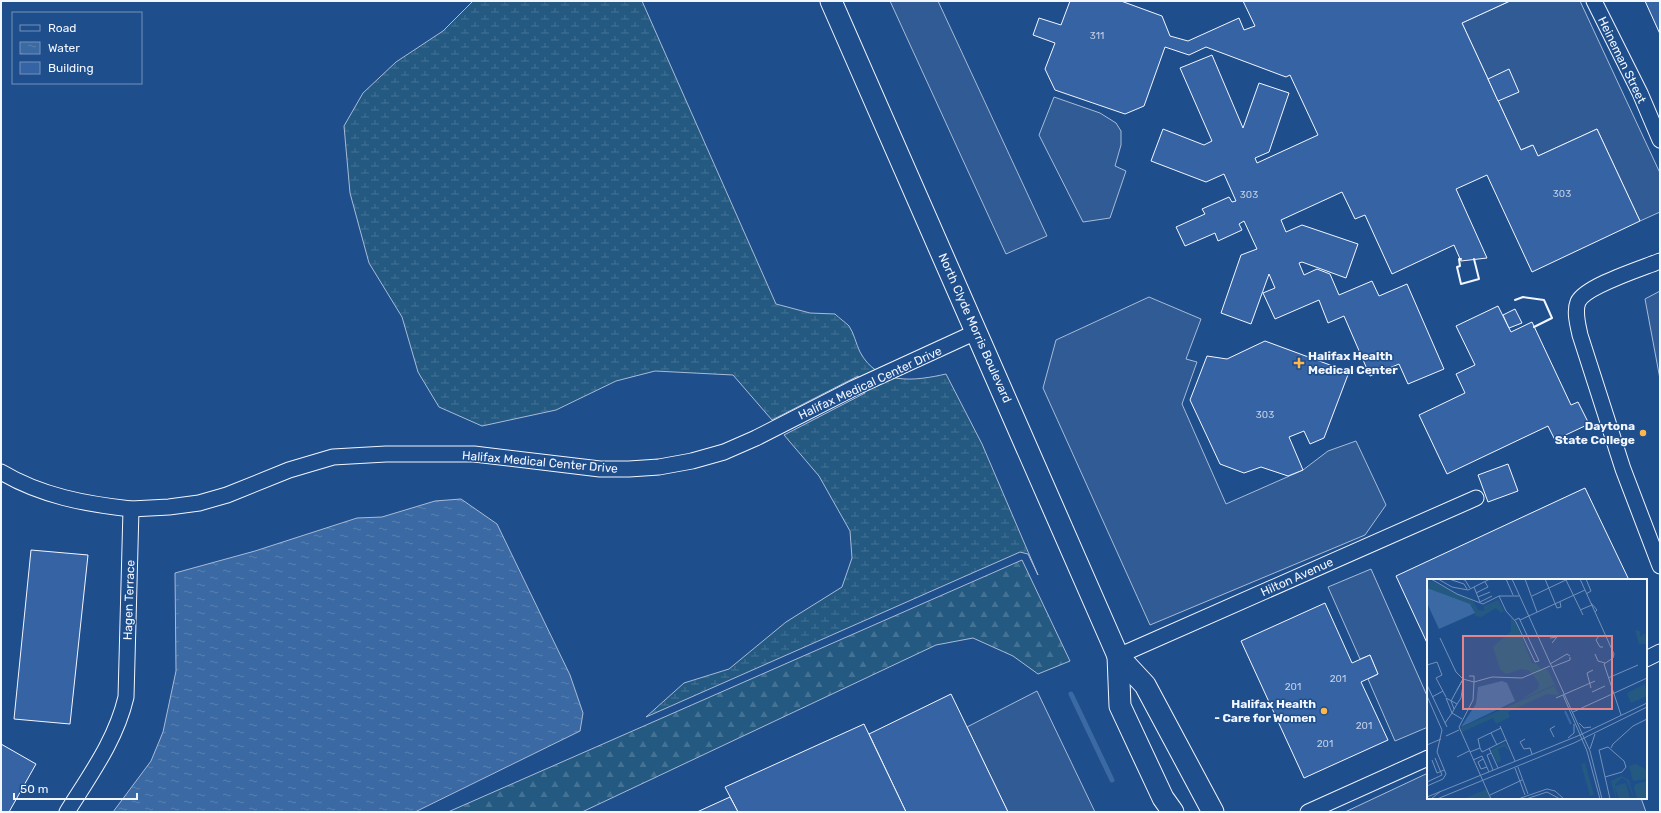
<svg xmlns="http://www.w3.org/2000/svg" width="1661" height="813" font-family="Rubik,sans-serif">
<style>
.forest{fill:url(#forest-firs);stroke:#a8bbd7}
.wetland{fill:url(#wetland-marsh);stroke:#a8bbd7}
.parking{fill:#305b95;stroke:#a8bbd7}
.water{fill:url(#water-ripples);stroke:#a8bbd7}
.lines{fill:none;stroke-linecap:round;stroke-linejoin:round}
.stream{stroke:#3b69a3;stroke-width:5}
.building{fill:#3563a3;stroke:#f2f6ff}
.minor-casing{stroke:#f2f6ff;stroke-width:17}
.secondary-casing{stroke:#f2f6ff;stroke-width:23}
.minor{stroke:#1f4e8c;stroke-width:15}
.secondary{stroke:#1f4e8c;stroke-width:21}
.wall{stroke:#f2f6ff;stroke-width:2}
.poi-dot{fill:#ffb74d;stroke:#1f4e8c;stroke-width:1.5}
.labels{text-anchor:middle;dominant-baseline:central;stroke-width:3;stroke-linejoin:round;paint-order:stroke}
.number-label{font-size:10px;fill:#c3d1e8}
.street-label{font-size:12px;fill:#f2f6ff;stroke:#1f4e8c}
.poi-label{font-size:12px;font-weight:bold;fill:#f2f6ff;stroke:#1f4e8c;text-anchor:end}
.inset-river{fill:none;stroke:#3b69a3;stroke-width:2}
.inset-road{fill:none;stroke:#7391ba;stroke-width:1}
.view{fill:#e38589;fill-opacity:0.15;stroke:#e38589;stroke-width:2}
.inset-edge{fill:none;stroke:#f2f6ff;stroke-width:2}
</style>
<defs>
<pattern id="forest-firs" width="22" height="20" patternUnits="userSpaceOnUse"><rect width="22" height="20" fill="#245a82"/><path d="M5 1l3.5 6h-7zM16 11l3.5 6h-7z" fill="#447295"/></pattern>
<pattern id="wetland-marsh" width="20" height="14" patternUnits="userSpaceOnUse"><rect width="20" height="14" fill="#245a82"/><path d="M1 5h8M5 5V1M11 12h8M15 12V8" fill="none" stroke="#447295"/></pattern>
<pattern id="water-ripples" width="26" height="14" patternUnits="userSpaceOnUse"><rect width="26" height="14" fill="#3b69a3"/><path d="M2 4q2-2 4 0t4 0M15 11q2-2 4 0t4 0" fill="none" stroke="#587fb1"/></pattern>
</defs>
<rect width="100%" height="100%" fill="#1f4e8c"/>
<polygon class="forest" points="1022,560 1070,661 1038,674 1013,656 973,638 936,645 582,812 448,812"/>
<path class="wetland" d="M473,1H642L776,304L810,313L835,314C839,318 845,322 849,326C854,333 856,344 860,352C878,386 915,381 946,374L982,444L1038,575L1028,554L1020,552L646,717L684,683L729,669L786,622L842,587L852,558L850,531L819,476L784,435L865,393L858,376L772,420L733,375L655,371L616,381L556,410L482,426L439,407L418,372L402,317L369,263L350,193L344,126L363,93L396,62L443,31Z"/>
<g class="parking">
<polygon points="890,1 938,1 1047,236 1006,254"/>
<polygon points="1510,1 1580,1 1660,173 1660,212 1640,221 1597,129 1538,156 1532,145 1521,150 1462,23"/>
<polygon points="1054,97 1100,113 1116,123 1121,131 1121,145 1115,166 1126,171 1110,218 1083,222 1039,135"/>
<polygon points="1660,291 1660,379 1645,299"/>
<polygon points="1149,297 1201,319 1186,359 1197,362 1182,404 1226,504 1303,470 1328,451 1356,441 1386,505 1365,535 1150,625 1043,388 1056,340"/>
<polygon points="1371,569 1428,698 1428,727 1395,741 1368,679 1378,674 1370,655 1360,659 1328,587"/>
<polygon points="1037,691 1095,812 1008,812 967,727"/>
<polygon points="1428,773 1428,798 1641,798 1646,812 1345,812"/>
</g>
<polygon class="water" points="461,499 497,524 570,675 583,713 580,731 415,812 113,812 151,761 163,732 176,671 175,573 255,551 357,518 382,517 435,501"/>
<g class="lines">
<polyline class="stream" points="1071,694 1112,780"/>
</g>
<g class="building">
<polygon points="1070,1 1121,1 1162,16 1170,36 1188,41 1239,18 1244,30 1255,26 1243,1 1510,1 1462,23 1521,150 1533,145 1538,156 1597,129 1640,221 1532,272 1487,175 1456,189 1487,258 1461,261 1454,245 1392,274 1365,215 1355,219 1342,192 1281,220 1286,232 1302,225 1358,244 1346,278 1302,262 1299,263 1304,275 1317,269 1330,274 1339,295 1372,281 1379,296 1407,284 1444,369 1408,384 1399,364 1370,376 1344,316 1328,323 1319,300 1275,319 1263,293 1275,288 1269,274 1251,324 1221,313 1241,255 1257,249 1244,221 1239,224 1242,230 1218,241 1215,233 1185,246 1176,227 1205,214 1202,209 1229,197 1232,202 1236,201 1224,174 1206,182 1151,161 1163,129 1204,145 1212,141 1180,68 1212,55 1243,128 1259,83 1289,93 1269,152 1255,158 1257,163 1318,135 1290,75 1286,77 1206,47 1189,55 1165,47 1144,106 1125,114 1055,90 1045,69 1055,43 1033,35 1039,18 1061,25"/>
<polygon points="1645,1 1660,1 1660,34"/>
<polygon points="1509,69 1519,92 1498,101 1488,79"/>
<polygon points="1498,306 1511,332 1532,322 1571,405 1578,402 1589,424 1555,440 1548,426 1447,474 1419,415 1465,393 1456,374 1475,365 1456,326"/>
<polygon points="1515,309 1522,323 1509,328 1503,315"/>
<polygon points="1265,341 1349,372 1324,438 1310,444 1304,431 1289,437 1303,470 1288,476 1261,467 1244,473 1220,464 1190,400 1207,356 1227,359"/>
<polygon points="1508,464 1518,491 1488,502 1478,475"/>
<polygon points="1585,488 1629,580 1428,580 1428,645 1396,576"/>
<polygon points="31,550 88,555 70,724 14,719"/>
<polygon points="1325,603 1352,663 1370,655 1378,674 1361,682 1388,740 1304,778 1241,641"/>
<polygon points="951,694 967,727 1008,812 906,812 869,734"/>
<polygon points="864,724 906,812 738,812 725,787"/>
<polygon points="1,744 36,764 9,812 1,812"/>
<polygon points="730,797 738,812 697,812"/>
</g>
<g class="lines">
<defs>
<g id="minor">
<polyline points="1594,1 1640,93 1660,140"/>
<path d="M1660,261C1643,268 1585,286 1578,302C1574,312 1578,325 1580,335L1623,469L1660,566"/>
<path d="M1,472C41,496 86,504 131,509L126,697C116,740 90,775 67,812"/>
<polyline points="131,509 169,507 199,503 227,495 289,470 333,457 386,454 474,454 600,469 629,469 659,467 692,461 724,452 756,438 854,388 976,332"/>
<polyline points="1118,656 1476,498"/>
<polyline points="1646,659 1660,652"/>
<polyline points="1308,812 1428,758"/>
</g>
<g id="secondary">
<polyline points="831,1 1118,656 1145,685 1213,812"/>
<polyline points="1118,656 1120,706 1163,798 1173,812"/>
</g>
</defs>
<use href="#minor" class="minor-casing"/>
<use href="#secondary" class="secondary-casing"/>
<use href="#minor" class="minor"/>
<use href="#secondary" class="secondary"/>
<g class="wall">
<polyline points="1461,259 1459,259 1460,266 1457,267 1461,284 1479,279 1474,259"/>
<polyline points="1515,300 1523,297 1544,300 1552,318 1534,327"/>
</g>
</g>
<g class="poi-dot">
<path d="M1297 357h4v4h4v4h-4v4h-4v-4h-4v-4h4z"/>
<circle cx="1643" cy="433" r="4"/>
<circle cx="1324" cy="711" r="4"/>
</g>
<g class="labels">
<g class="number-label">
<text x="1097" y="36">311</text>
<text x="1562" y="194">303</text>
<text x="1249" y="195">303</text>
<text x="1265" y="415">303</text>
<text x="1338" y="679">201</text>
<text x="1293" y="687">201</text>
<text x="1364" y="726">201</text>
<text x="1325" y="744">201</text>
</g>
<g class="street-label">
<text transform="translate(1622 60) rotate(64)">Heineman Street</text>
<text transform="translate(975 328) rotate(66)">North Clyde Morris Boulevard</text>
<text transform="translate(870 383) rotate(-25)">Halifax Medical Center Drive</text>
<text transform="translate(540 462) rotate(5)">Halifax Medical Center Drive</text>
<text transform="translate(1297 577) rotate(-24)">Hilton Avenue</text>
<text transform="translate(129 600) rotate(-88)">Hagen Terrace</text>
</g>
<g class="poi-label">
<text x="1308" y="356" text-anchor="start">Halifax Health<tspan x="1308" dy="14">Medical Center</tspan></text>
<text x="1635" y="426">Daytona<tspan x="1635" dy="14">State College</tspan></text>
<text x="1316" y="704">Halifax Health<tspan x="1316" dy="14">- Care for Women</tspan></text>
</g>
</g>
<g transform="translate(1427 579)">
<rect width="220" height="220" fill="#1f4e8c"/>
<path d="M208,51L213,52V58L218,54L220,65H212ZM78,164L82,171L77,168L71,170L74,182L70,184L64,171ZM158,184L167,216L163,217L154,185ZM60,210L64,220H36Z" fill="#245a82"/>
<path d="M127,107L132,116L120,115L81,133L83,138L69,145L66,139L35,153L33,149Z" fill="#245a82"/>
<path d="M0,0L46,22L51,31L57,32V27L71,21L77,32L74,34L69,29L54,38L49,37L45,27L0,9ZM84,39L89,44L105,84L110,85L115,91L120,90L129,108L127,106L93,121L111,110L112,104L106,96L113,92L105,95L101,91L94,90L79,95L73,90L66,68L84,52Z" fill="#245a82"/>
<path d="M218,105L220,117L204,124L200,114ZM209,185L220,191V200L206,202L202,187ZM194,197L202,201L207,220L200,202L195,199L188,205L189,220L184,202ZM220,202V220H210L207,208L209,205ZM199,204L203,220H192L188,207Z" fill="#245a82"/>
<path d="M0,9L43,25L48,34L12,50L0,24ZM75,102L80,104L88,122L34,148L49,125L51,108Z" fill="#3b69a3"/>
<path class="inset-river" d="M138,132L144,145"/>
<path class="inset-road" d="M4,0L30,15L56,25L72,17L79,32L89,43L108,83L112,82M11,0L25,8L41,11L63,0M22,0L37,5L40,10M33,0L38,1L43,9M79,0L86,16M85,0L163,172L175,220M98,0L110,33M118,0L130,29L134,28L133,23M153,0L187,75L186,79L177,85L194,136M159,0L164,12L159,15M139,1L156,36M47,8L53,23L65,17M49,14L61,8L58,3M72,17H92M105,17L141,0M51,18L63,13M164,24L170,31L168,33M153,31L165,26M88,41L92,39L112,82M93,41L158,11M172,57L169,61L173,68H176M13,59L29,93L36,100L47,103L46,121L32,148L64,220M123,59L130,58L125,64M168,75L171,82L178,84M123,85L140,75L143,77M0,86L10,83L15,96L9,99L19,118M125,88L143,81V78M42,97H47V103L65,98L95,99L123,87M181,99L211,86M35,102L30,111L36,100M0,106L20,148M164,109L160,94L166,91M165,113L178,107M136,116L160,172L173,220M0,117L15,151L10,173L19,195L16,200L0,207M5,118L16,112M129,119L168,102M30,125L25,134L19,119L30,125L34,119L36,106M27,130L24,122L30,111M146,133L220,99M18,144L25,134L35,140M152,144L157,149L164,148M73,147L88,182M64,154L70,166M19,157L32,151M127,158L123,150L128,147M141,159L147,154V145M98,160L93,163L97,170L103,169L105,175M0,166L14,160M53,169L51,160L74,149M62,169L71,189M184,169L186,165L206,147L220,140M163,170L168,155M43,173L53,169L55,173L79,161M64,174L60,176L66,191M30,178L42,172M56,180L51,183L54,190L60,188M5,181L10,194L17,191M46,181L55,177L62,193M91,188L101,215M88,189L98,216M178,198L195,193L199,188L197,182L181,168L172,171L183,220M0,203L15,196L8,179M63,216L95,201M0,218L153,156L220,124M4,220L14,212M10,220L147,164L220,128M91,220L120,210L128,212L137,220M99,220L120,213L133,220"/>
<path class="view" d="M36,57H185V130H36Z"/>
<rect width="220" height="220" class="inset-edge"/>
</g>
<rect width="1661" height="813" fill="none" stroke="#f2f6ff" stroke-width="4"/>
<rect x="12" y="12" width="130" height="72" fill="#1f4e8c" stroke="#7391ba"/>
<rect x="20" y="25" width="20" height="6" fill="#1f4e8c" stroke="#7391ba"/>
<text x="48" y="32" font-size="12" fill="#f2f6ff">Road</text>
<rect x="20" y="42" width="20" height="12" fill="url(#water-ripples)" stroke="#7391ba"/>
<text x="48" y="52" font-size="12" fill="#f2f6ff">Water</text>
<rect x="20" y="62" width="20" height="12" fill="#3563a3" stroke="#7391ba"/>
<text x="48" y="72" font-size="12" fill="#f2f6ff">Building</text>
<path d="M14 793v6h123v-6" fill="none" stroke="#f2f6ff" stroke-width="2"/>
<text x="20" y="793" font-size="12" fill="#f2f6ff" stroke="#1f4e8c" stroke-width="3" paint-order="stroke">50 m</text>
</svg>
